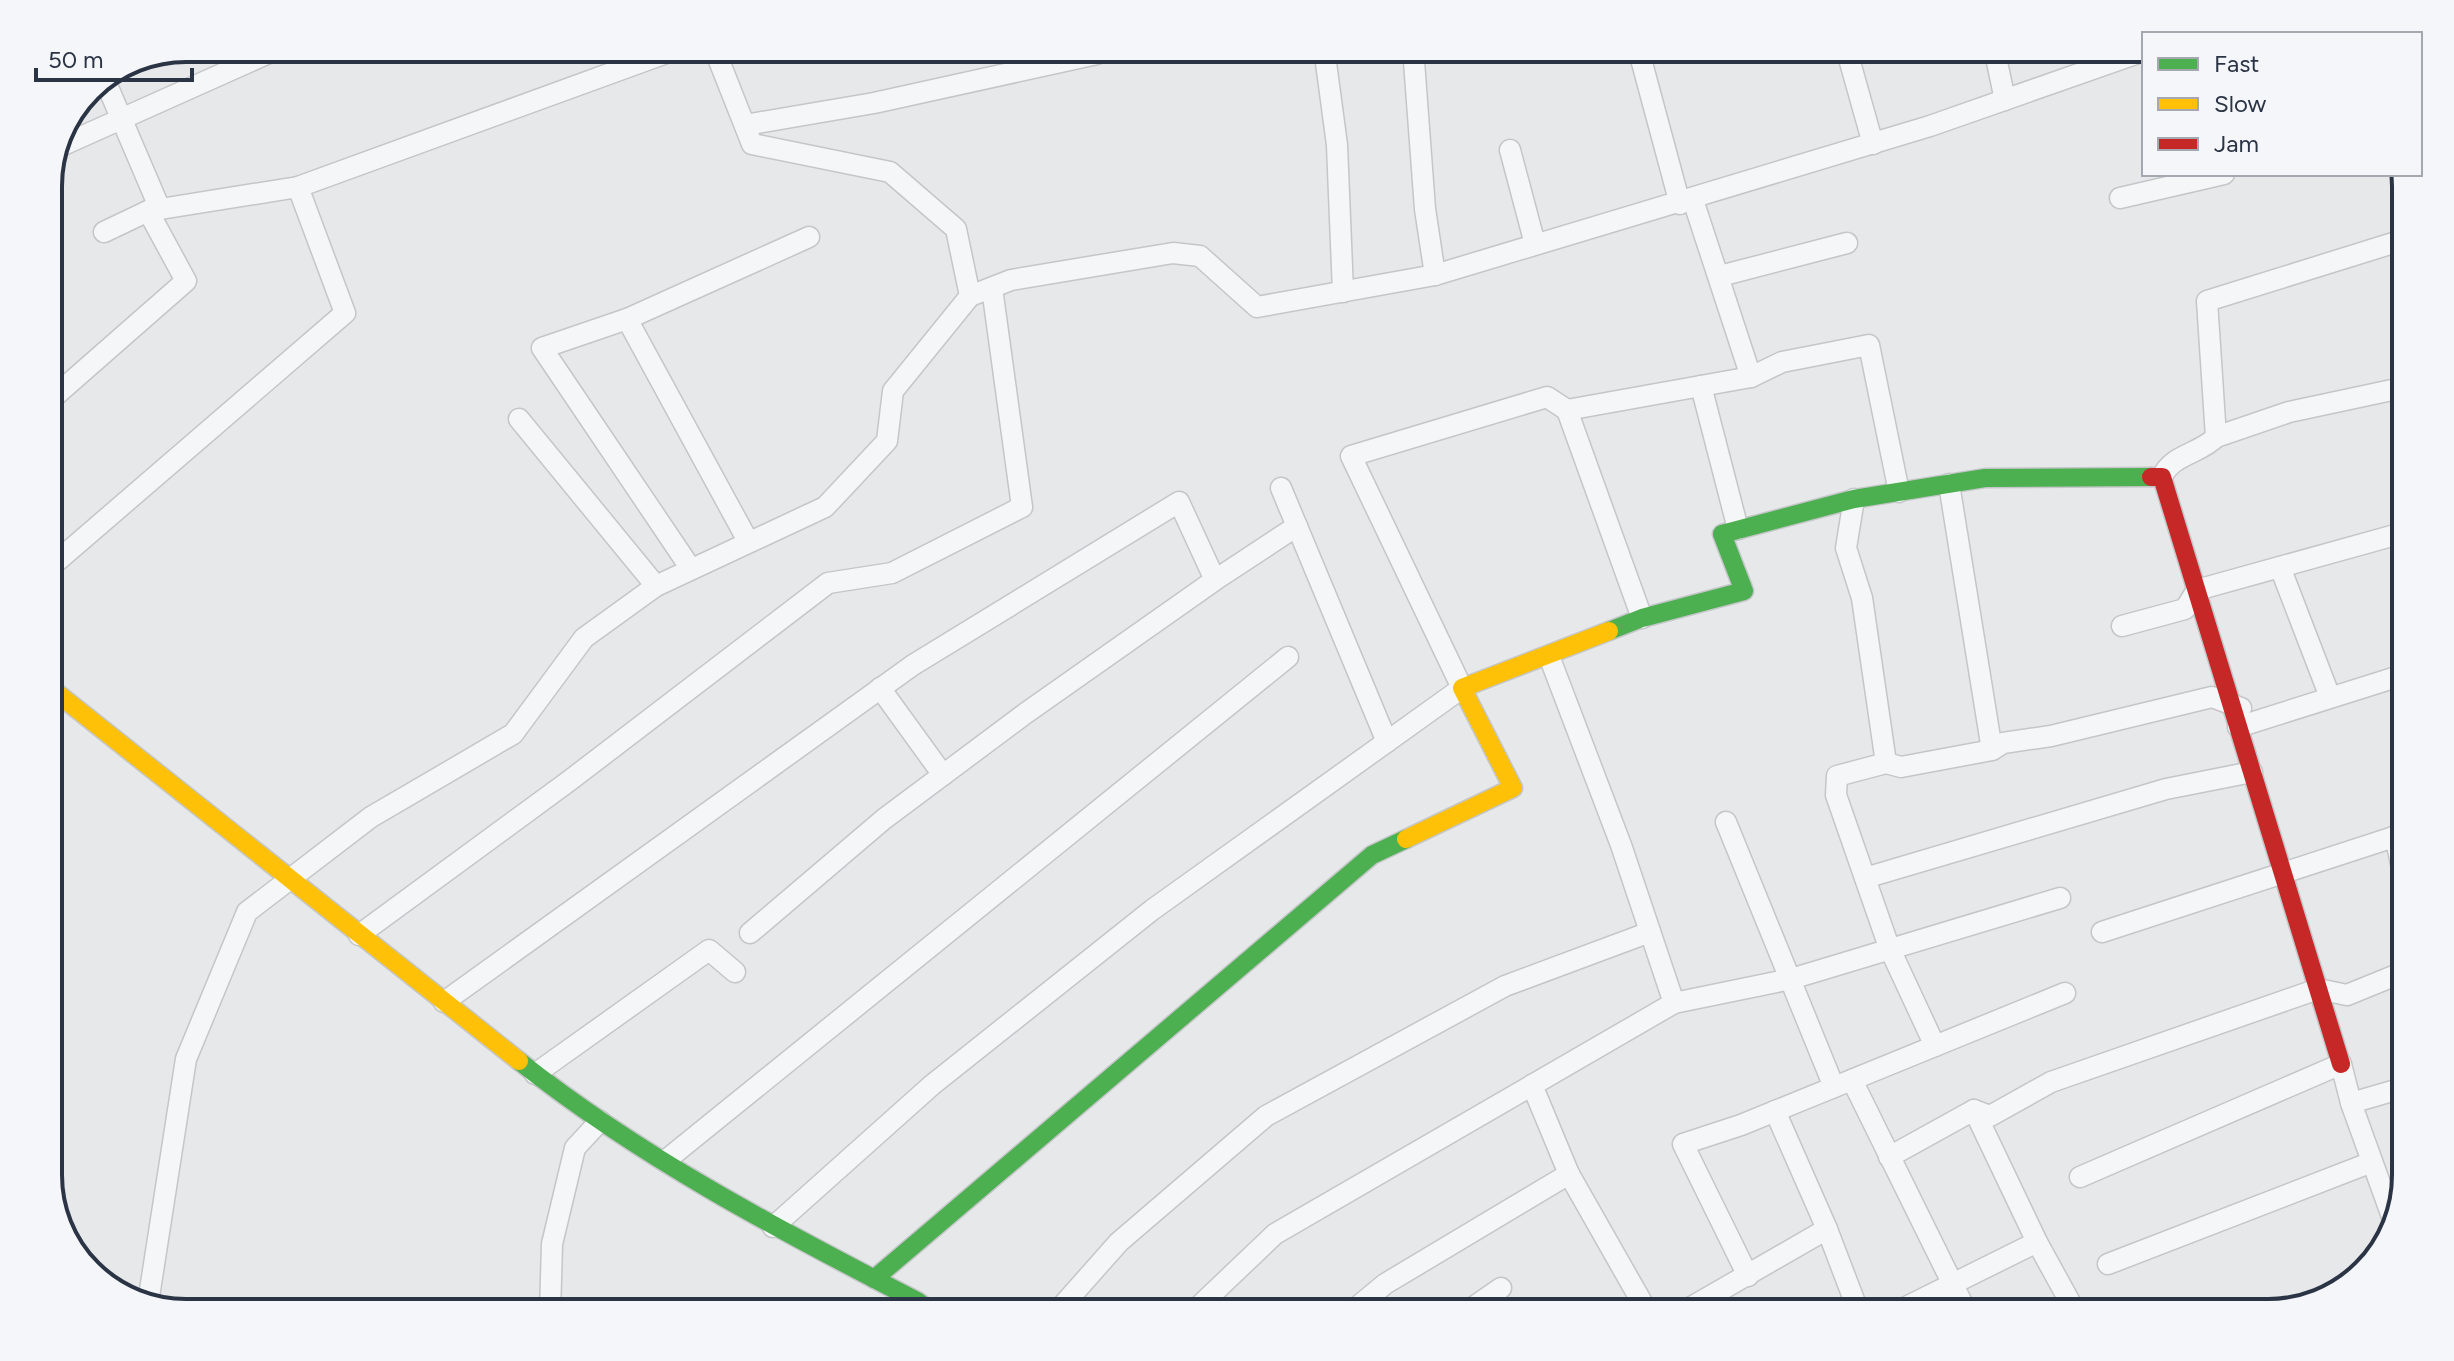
<svg xmlns="http://www.w3.org/2000/svg" width="2454" height="1361" font-family="Figtree,sans-serif">
<style>
.lines{fill:none;stroke-linecap:round;stroke-linejoin:round}
.street-casing{stroke:#c4c6c8;stroke-width:23}
.fast-casing{stroke:#c4c6c8;stroke-width:21}
.slow-casing{stroke:#c4c6c8;stroke-width:21}
.jam-casing{stroke:#c4c6c8;stroke-width:21}
.street{stroke:#f5f6f7;stroke-width:20}
.fast{stroke:#4caf50;stroke-width:18}
.slow{stroke:#ffc107;stroke-width:18}
.jam{stroke:#c62828;stroke-width:18}
.rim{fill:none;stroke:#2b3445;stroke-width:4}
</style>
<rect width="100%" height="100%" fill="#e6e8ea"/>
<g class="lines">
<defs>
<g id="street">
<polyline points="1324,48 1337,145 1343,292"/>
<polyline points="1413,48 1425,209 1435,275"/>
<polyline points="1638,48 1680,204"/>
<polyline points="1846,48 1873,144"/>
<polyline points="1994,48 2005,100"/>
<polyline points="104,78 160,209"/>
<polyline points="745,125 874,103 1097,54 1096,48"/>
<polyline points="63,145 280,48"/>
<polyline points="1510,150 1535,244"/>
<polyline points="2120,198 2224,174"/>
<polyline points="1693,200 1751,377"/>
<polyline points="104,232 148,211 298,187 680,48"/>
<polyline points="2399,241 2406,262"/>
<polyline points="1720,276 1847,243"/>
<polyline points="970,296 1011,280 1173,253 1200,256 1257,307 1435,275 1930,126 2144,51"/>
<polyline points="627,319 542,348 691,569"/>
<polyline points="1701,386 1738,529"/>
<polyline points="48,402 186,281 148,211"/>
<polyline points="1567,410 1642,618"/>
<polyline points="519,419 656,586"/>
<polyline points="2216,437 2289,412 2406,387"/>
<path d="M2162,477C2172,454 2200,454 2216,437L2207,301L2406,239"/>
<polyline points="1949,484 1992,750"/>
<polyline points="1281,488 1387,742"/>
<polyline points="1854,499 1846,548 1862,598 1886,763"/>
<polyline points="748,541 627,319 809,237"/>
<polyline points="2280,567 2330,697"/>
<polyline points="48,569 345,313 298,187"/>
<polyline points="1215,580 1297,526"/>
<polyline points="2122,626 2185,609 2197,590 2406,532"/>
<polyline points="880,688 943,775"/>
<polyline points="2238,727 2406,674"/>
<polyline points="1726,822 1834,1087"/>
<polyline points="2395,836 2406,886"/>
<polyline points="1865,878 2166,789 2252,772"/>
<polyline points="2102,932 2406,833"/>
<polyline points="359,935 569,781 828,583 892,573 1022,507 992,288"/>
<polyline points="444,1002 913,665 1179,502 1215,580 1026,713 884,819 750,933"/>
<polyline points="1674,1003 1791,979 2060,898"/>
<polyline points="1935,1046 1889,947 1836,795 1837,776 1886,763 1901,767 1992,750 2003,743 2051,736 2212,697 2241,708"/>
<polyline points="535,1074 709,950 735,972"/>
<polyline points="1852,1080 1967,1313"/>
<polyline points="1532,1085 1569,1174 1648,1313"/>
<polyline points="2351,1103 2394,1222"/>
<polyline points="1775,1111 1827,1229 1859,1313"/>
<polyline points="1889,1157 1974,1110 1990,1116 2051,1082 2318,989 2347,995 2406,971"/>
<polyline points="665,1161 1288,657"/>
<polyline points="2080,1177 2341,1064 2351,1103 2406,1087"/>
<polyline points="773,1227 932,1085 1152,910 1462,688 1351,456 1547,397 1567,410 1751,377 1782,362 1869,345 1899,492"/>
<polyline points="2037,1242 2076,1313"/>
<polyline points="2108,1264 2372,1162"/>
<polyline points="1748,1276 1683,1144 1741,1125 2065,993"/>
<polyline points="148,1303 186,1059 247,912 371,817 513,734 584,638 656,586 825,507 887,441 893,391 970,296 956,229 890,172 752,144 714,48"/>
<polyline points="550,1313 552,1244 575,1148 600,1121"/>
<polyline points="1056,1313 1119,1242 1266,1116 1505,986 1650,932"/>
<polyline points="1192,1313 1275,1234 1674,1003 1621,845 1549,656"/>
<polyline points="1350,1313 1385,1284 1569,1174"/>
<polyline points="1465,1313 1501,1288"/>
<polyline points="1681,1313 1827,1229"/>
<polyline points="1894,1313 2037,1242 1974,1110"/>
</g>
<g id="fast">
<polyline points="1609,631 1642,618 1744,591 1722,534 1854,499 1985,478 2151,477"/>
<path d="M519,1061C640,1157 779,1230 917,1301L933,1313"/>
<polyline points="874,1279 1372,855 1406,839"/>
</g>
<g id="slow">
<polyline points="48,686 519,1061"/>
<polyline points="1406,839 1513,788 1462,688 1609,631"/>
</g>
<polyline id="jam" points="2151,477 2162,477 2341,1064"/>
</defs>
<use href="#street" class="street-casing"/>
<use href="#fast" class="fast-casing"/>
<use href="#slow" class="slow-casing"/>
<use href="#jam" class="jam-casing"/>
<use href="#street" class="street"/>
<use href="#fast" class="fast"/>
<use href="#slow" class="slow"/>
<use href="#jam" class="jam"/>
</g>
<path d="M0 0H2454V1361H0ZM186 62H2268A124 124 0 0 1 2392 186V1175A124 124 0 0 1 2268 1299H186A124 124 0 0 1 62 1175V186A124 124 0 0 1 186 62Z" fill="#f4f6f9" fill-rule="evenodd"/>
<path class="rim" d="M186 62H2268A124 124 0 0 1 2392 186V1175A124 124 0 0 1 2268 1299H186A124 124 0 0 1 62 1175V186A124 124 0 0 1 186 62Z"/>
<rect x="2142" y="32" width="280" height="144" fill="#f4f6f9" stroke="#a4a8b1" stroke-width="2"/>
<rect x="2158" y="58" width="40" height="12" fill="#4caf50" stroke="#a4a8b1" stroke-width="2"/>
<text x="2214" y="72" font-size="24" fill="#2b3445">Fast</text>
<rect x="2158" y="98" width="40" height="12" fill="#ffc107" stroke="#a4a8b1" stroke-width="2"/>
<text x="2214" y="112" font-size="24" fill="#2b3445">Slow</text>
<rect x="2158" y="138" width="40" height="12" fill="#c62828" stroke="#a4a8b1" stroke-width="2"/>
<text x="2214" y="152" font-size="24" fill="#2b3445">Jam</text>
<path d="M36 68v12h156v-12" fill="none" stroke="#2b3445" stroke-width="4"/>
<text x="48" y="68" font-size="24" fill="#2b3445" stroke="#f4f6f9" stroke-width="6" paint-order="stroke">50 m</text>
</svg>
